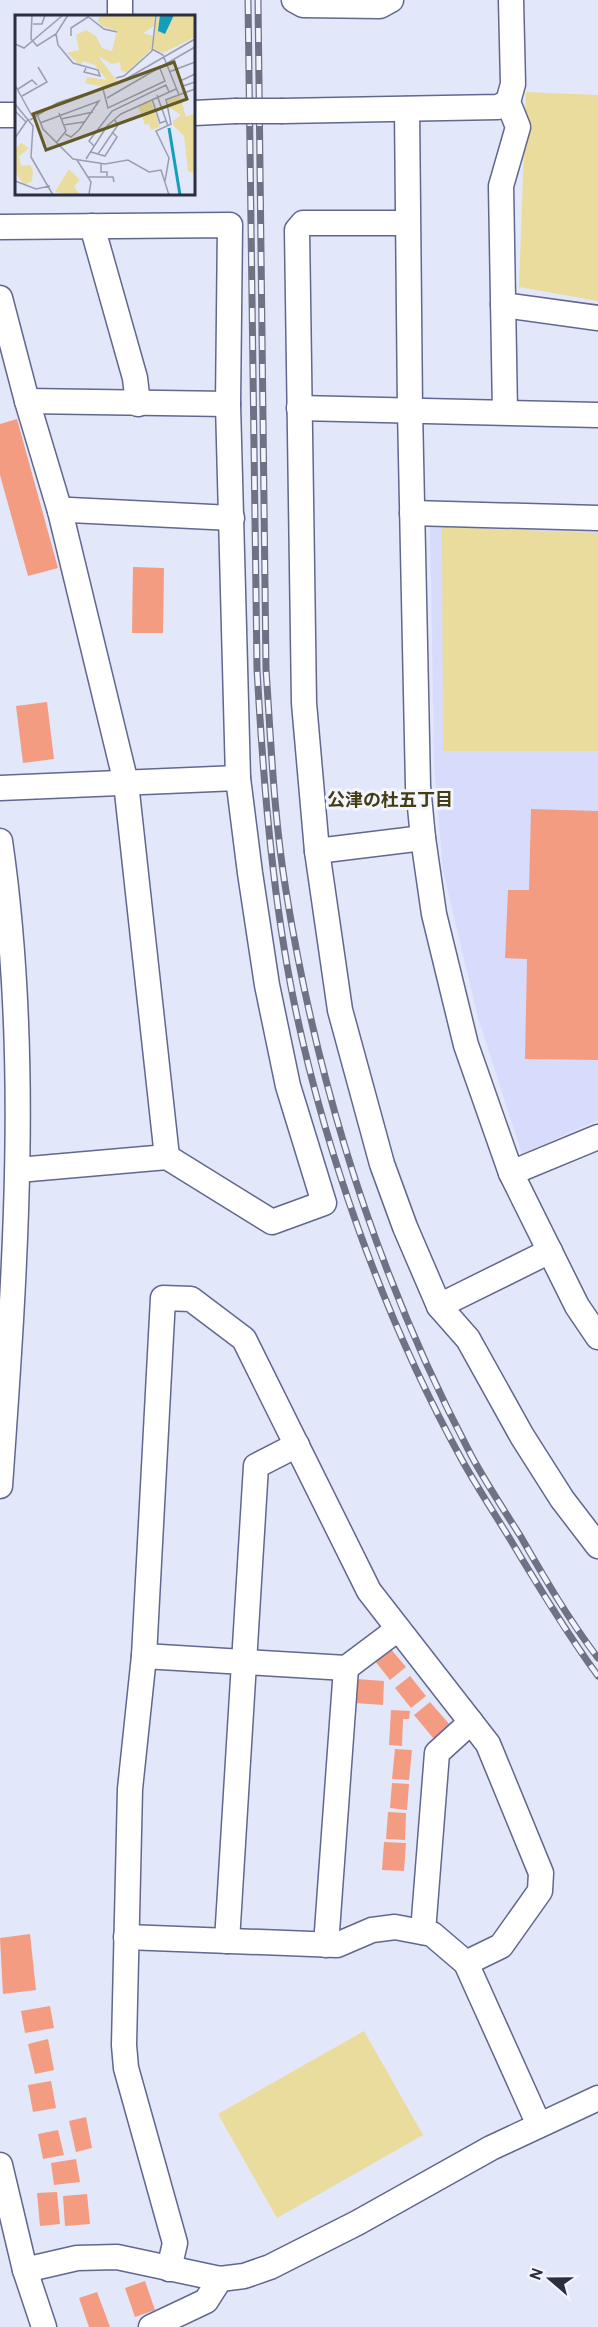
<svg xmlns="http://www.w3.org/2000/svg" width="598" height="2327" font-family="Overpass,'Noto Sans JP',sans-serif">
<style>
.built{fill:#d7dcfd}
.green{fill:#e9dc9c}
.building{fill:#f49c81}
.lines{fill:none;stroke-linecap:round;stroke-linejoin:round}
.minor-casing{stroke:#616790;stroke-width:27}
.minor{stroke:#fff;stroke-width:24}
.rail-casing{stroke:#6f7284;stroke-width:7}
.rail{stroke:#f3f5fe;stroke-width:4.5;stroke-dasharray:14;stroke-linecap:butt}
.minor-bridge-casing{stroke:#616790;stroke-width:27;stroke-linecap:butt}
.minor-bridge{stroke:#fff;stroke-width:24}
.labels{text-anchor:middle;dominant-baseline:central;stroke-width:6;stroke-linejoin:round;paint-order:stroke}
.neighbourhood-label{font-size:18px;font-weight:bold;fill:#443c12;stroke:#f3f5fe}
.inset-river{fill:none;stroke:#159ebc;stroke-width:3}
.inset-road{fill:none;stroke:#9a9db0;stroke-width:1.5}
.view{fill:#645a26;fill-opacity:0.15;stroke:#645a26;stroke-width:3}
.inset-edge{fill:none;stroke:#2c2e40;stroke-width:3}
</style>
<rect width="100%" height="100%" fill="#e3e7fa"/>
<polygon class="built" points="430,523 598,528 598,1120 522,1154 478,1018 443,871 434,763"/>
<g class="green">
<polygon points="526,92 598,95 598,301 519,287"/>
<polygon points="442,527 598,533 598,751 443,751"/>
<polygon points="364,2031 423,2135 277,2218 218,2114"/>
</g>
<g class="building">
<polygon points="17,419 58,568 28,576 0,475 0,424"/>
<polygon points="133,567 164,568 163,633 132,633"/>
<polygon points="47,702 54,759 23,763 16,706"/>
<polygon points="531,809 598,811 598,1060 525,1059 527,959 505,958 508,890 529,890"/>
<polygon points="390,1648 406,1667 390,1680 375,1661"/>
<polygon points="410,1676 426,1696 411,1708 395,1688"/>
<polygon points="356,1679 384,1681 383,1705 354,1703"/>
<polygon points="430,1702 450,1725 434,1739 414,1715"/>
<polygon points="391,1710 410,1711 409,1719 403,1719 402,1746 389,1745"/>
<polygon points="395,1749 412,1750 409,1780 392,1779"/>
<polygon points="392,1783 409,1784 407,1810 390,1808"/>
<polygon points="388,1812 406,1813 405,1840 386,1839"/>
<polygon points="384,1842 406,1843 404,1871 382,1870"/>
<polygon points="30,1934 36,1990 3,1994 0,1938"/>
<polygon points="50,2006 54,2028 25,2033 21,2011"/>
<polygon points="48,2039 54,2070 35,2074 28,2044"/>
<polygon points="51,2081 56,2108 33,2112 28,2085"/>
<polygon points="86,2117 92,2148 76,2152 69,2121"/>
<polygon points="58,2130 64,2155 43,2159 38,2134"/>
<polygon points="76,2159 80,2182 54,2185 51,2163"/>
<polygon points="57,2192 60,2224 40,2226 37,2193"/>
<polygon points="87,2194 90,2224 65,2226 63,2196"/>
<polygon points="145,2281 155,2310 135,2317 125,2288"/>
<polygon points="97,2292 110,2327 89,2327 79,2298"/>
</g>
<g class="lines">
<defs>
<g id="minor">
<polyline points="294,0 303,5 380,6 391,0"/>
<polyline points="120,16 120,0"/>
<polyline points="407,109 410,410 418,786 423,838 434,914 466,1045 511,1173 577,1306 598,1337"/>
<polyline points="283,111 498,107 508,102"/>
<polyline points="194,113 235,111"/>
<polyline points="0,115 16,115"/>
<polyline points="407,223 303,223 297,230 304,703 317,851 340,1010 382,1164 405,1227 439,1306 468,1339 522,1436 562,1499 598,1546"/>
<polyline points="92,226 135,378 138,404"/>
<polyline points="0,227 230,225 228,404 238,778 250,873 267,985 288,1086 324,1203 272,1222 167,1157 18,1170"/>
<polyline points="0,298 27,401 60,511 126,783 167,1157"/>
<polyline points="503,305 598,318"/>
<polyline points="27,401 228,404"/>
<polyline points="299,408 598,415"/>
<polyline points="505,412 501,186 518,127 508,102 513,84 511,0"/>
<polyline points="60,511 70,510 232,518"/>
<polyline points="412,513 598,518"/>
<polyline points="0,788 238,778"/>
<path d="M0,841C31,1055 15,1272 0,1486"/>
<polyline points="317,851 423,838"/>
<polyline points="511,1173 598,1137"/>
<polyline points="439,1306 550,1251"/>
<polyline points="144,1656 346,1668"/>
<polyline points="423,1932 437,1753 471,1722"/>
<polyline points="126,1937 337,1945 372,1930 395,1927 432,1934 466,1963 539,2125"/>
<polyline points="227,1941 256,1466 297,1445"/>
<polyline points="326,1945 346,1668 398,1629"/>
<polyline points="0,2165 25,2270 44,2327"/>
<polyline points="169,2269 175,2243 126,2068 124,2045 130,1789 144,1656 163,1298 191,1299 244,1339 369,1591 488,1744 541,1873 540,1891 501,1946 466,1963"/>
<polyline points="25,2270 77,2258 117,2257 220,2279 244,2276 270,2267 357,2223 491,2148 598,2098"/>
<polyline points="151,2327 206,2301 220,2279"/>
</g>
</defs>
<use href="#minor" class="minor-casing"/>
<use href="#minor" class="minor"/>
<defs>
<g id="rail">
<path d="M248,0L257,669C263,775 271,882 291,987C322,1146 384,1319 462,1460C477,1487 494,1513 510,1539C538,1586 566,1632 598,1676"/>
<path d="M258,0L266,669C271,743 274,818 286,891C318,1089 378,1278 471,1455C486,1483 504,1510 521,1537C545,1579 569,1620 598,1658"/>
</g>
</defs>
<use href="#rail" class="rail-casing"/>
<use href="#rail" class="rail"/>
<defs>
<polyline id="minor-bridge" points="235,111 283,111"/>
</defs>
<use href="#minor-bridge" class="minor-bridge-casing"/>
<use href="#minor-bridge" class="minor-bridge"/>
</g>
<g class="labels">
<g class="neighbourhood-label">
<text x="390" y="801">公津の杜五丁目</text>
</g>
</g>
<g transform="translate(15 15)">
<rect width="180" height="180" fill="#e3e7fa"/>
<path d="M85,0H140L139,11L128,18L138,21L136,35L112,57L106,56L105,47L97,49L83,41L102,66L88,72L70,68L72,62L92,65L80,50L68,46L65,50L52,38L64,35L61,20L71,15L81,21L87,33L97,36L102,16L87,11L83,6ZM142,0H180V22L148,38L138,33ZM165,81L171,102L179,99L180,103L179,158L173,156L169,121L158,110V106L166,100L154,92L153,85ZM136,86L145,112L136,115L134,109L130,110L123,91ZM6,128L14,133L4,141L6,151L15,150L18,155L17,166L9,170L0,157V134ZM54,154L65,165L59,171L65,180L40,177Z" fill="#e9dc9c"/>
<path d="M145,0H159L150,19L143,16Z" fill="#159ebc"/>
<path class="inset-river" d="M154,113L165,180"/>
<path class="inset-road" d="M17,0L16,24L22,31L41,19L53,0M71,0L89,14L102,17M18,9H27L30,0M41,19L43,30L58,48L83,55L85,61L69,57L71,53M56,21V13L73,2M0,29L9,33L48,0M137,34L148,40L164,80M154,57L180,47M180,59L165,66L168,71L180,67M101,63L109,61L137,36L141,0M0,70L17,101M3,74L17,65L22,70M88,74L93,93L150,66L144,51M142,80L153,111M7,81L32,67L23,52M92,83L180,32M137,84L145,108L151,106M150,85L180,74M0,89L18,111L16,142L38,180M0,96L11,107L14,104M22,99L28,114L58,144L90,149L113,145L134,157L146,155L154,180M46,104L78,97M15,105L42,88L104,68L180,24M25,108L84,86L64,115L56,122L50,119M48,110L69,107M0,123L11,107M42,127L51,116L44,98M79,131L74,126L97,96L151,70L154,77M76,137L90,141L102,122L97,117M83,139L103,110L99,104M71,144L92,111L106,99L161,74M62,145L76,167L74,179M86,148V157H92V161M73,162H98L99,167M0,166L21,174L35,171M150,166L154,143L141,116L156,109L151,84"/>
<path class="view" d="M159,47L172,84L31,135L18,99Z"/>
<rect width="180" height="180" class="inset-edge"/>
</g>
<g transform="translate(550 2279) rotate(290)" stroke="#f3f5fe" stroke-width="4.5" paint-order="stroke">
<path d="M0-4.5L10 22L0 15L-10 22Z" fill="#2c2e40"/>
<text y="-9" font-size="16" font-weight="bold" text-anchor="middle" fill="#2c2e40">N</text>
</g>
</svg>
